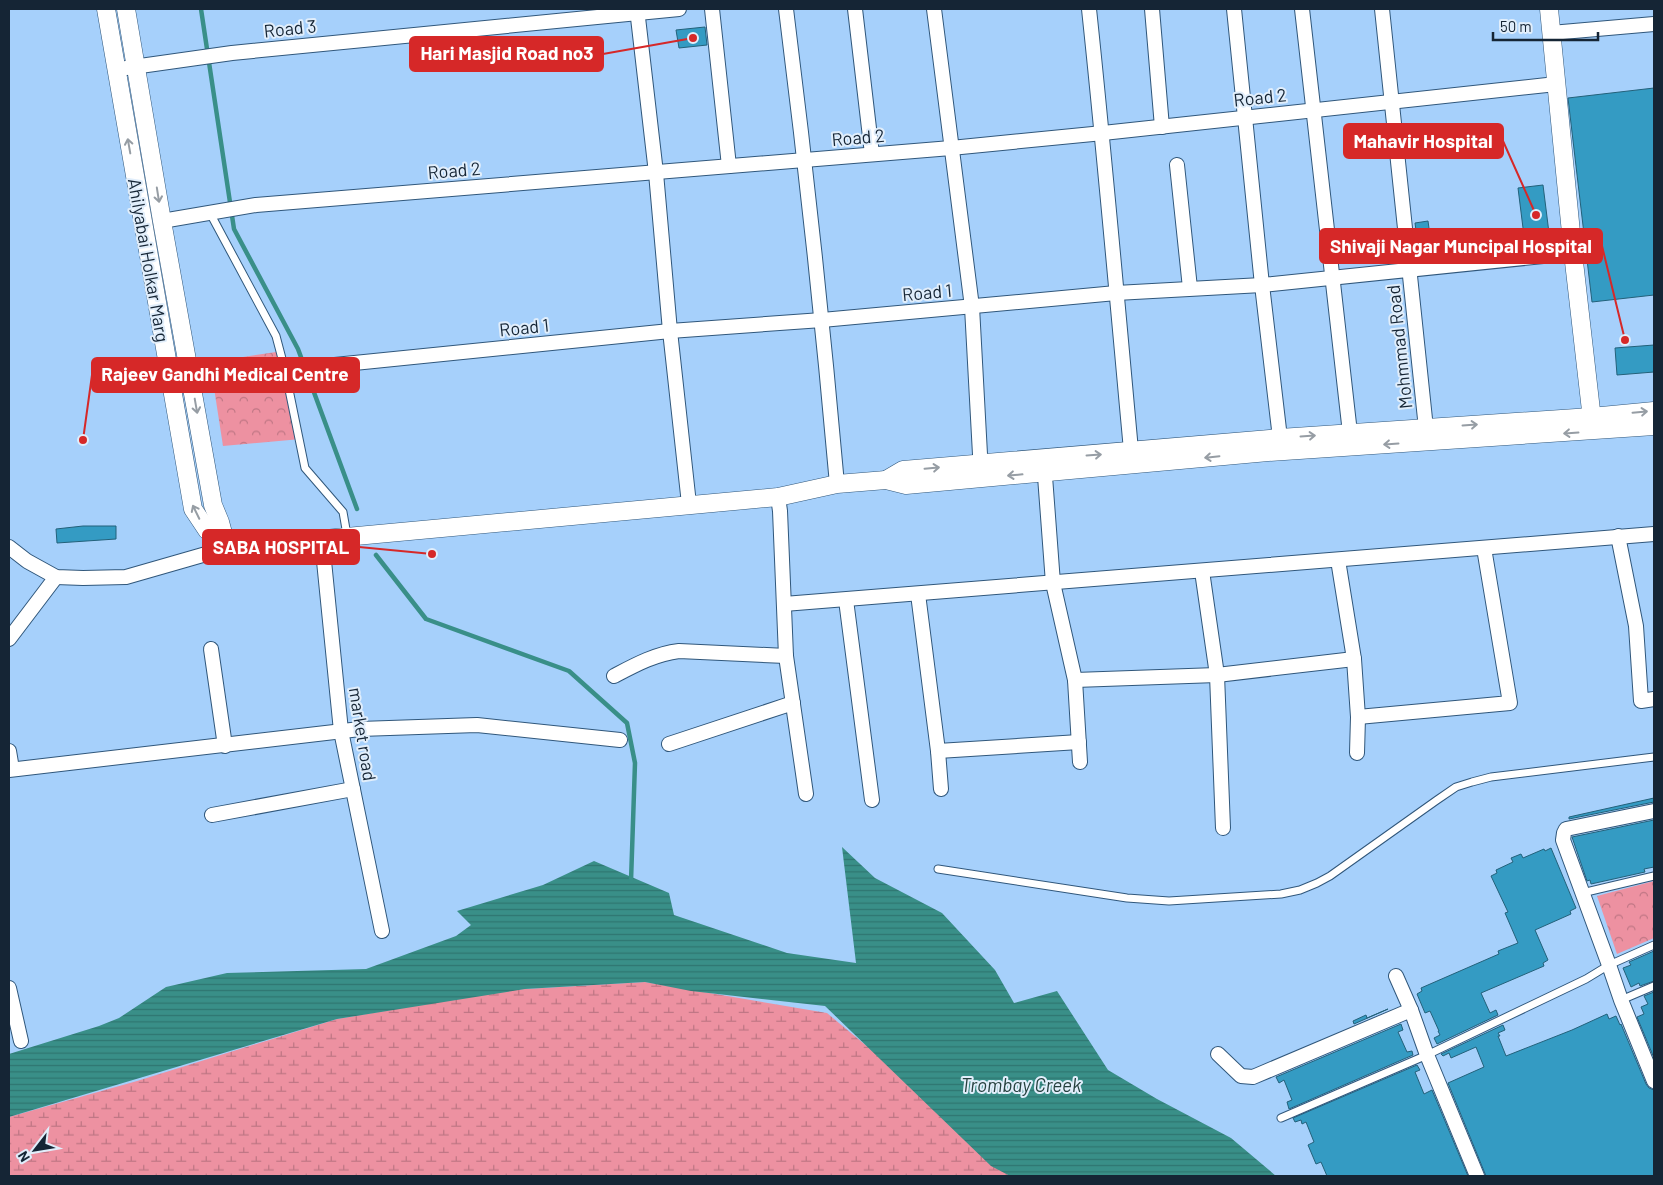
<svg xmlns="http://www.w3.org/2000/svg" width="1663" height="1185" font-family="Barlow,sans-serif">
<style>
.wetland{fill:url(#wetland-marsh)}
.park{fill:url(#park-crowns)}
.water{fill:url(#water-rules)}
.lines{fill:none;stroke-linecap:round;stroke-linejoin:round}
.stream{stroke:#398f88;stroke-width:4.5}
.building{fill:#349bc3;stroke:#23617a}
.service-casing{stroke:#30577b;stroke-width:9}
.minor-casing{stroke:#30577b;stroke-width:16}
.tertiary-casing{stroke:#30577b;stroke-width:19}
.service{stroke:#fff;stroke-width:7}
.minor{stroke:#fff;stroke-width:14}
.tertiary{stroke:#fff;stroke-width:18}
.oneway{stroke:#969da4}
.labels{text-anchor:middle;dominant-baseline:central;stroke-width:4;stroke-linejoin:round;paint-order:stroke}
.street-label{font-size:18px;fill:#152535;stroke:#e1eefb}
.water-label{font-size:19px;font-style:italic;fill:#25403e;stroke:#e1eefb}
.leader{fill:none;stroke:#d62828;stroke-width:2}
.callout-dot{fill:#d62828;stroke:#e1eefb;stroke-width:2}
.callout{fill:#d62828;stroke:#d62828;stroke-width:2}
.callout-label{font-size:19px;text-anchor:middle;font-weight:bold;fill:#fff}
</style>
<defs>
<pattern id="wetland-marsh" width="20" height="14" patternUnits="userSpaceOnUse" patternTransform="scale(1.25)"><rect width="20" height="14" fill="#ed91a1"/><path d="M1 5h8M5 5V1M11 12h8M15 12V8" fill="none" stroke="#bf7684"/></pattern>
<pattern id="park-crowns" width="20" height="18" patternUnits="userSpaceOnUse" patternTransform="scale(1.25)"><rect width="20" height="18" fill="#ed91a1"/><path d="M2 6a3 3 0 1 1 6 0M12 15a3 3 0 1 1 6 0" fill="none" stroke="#bf7684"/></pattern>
<pattern id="water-rules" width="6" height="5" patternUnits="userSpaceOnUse" patternTransform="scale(1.25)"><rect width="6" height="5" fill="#398f88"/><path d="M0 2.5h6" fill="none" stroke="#2f7570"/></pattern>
</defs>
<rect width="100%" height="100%" fill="#a6d0fb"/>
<polygon class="wetland" points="645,982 827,1013 1001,1158 1033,1176 9,1176 9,1117 137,1081 337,1019 509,990"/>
<g class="park">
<polygon points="283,351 292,386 301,439 223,446 210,362"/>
<polygon points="1654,881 1654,938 1617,954 1597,896"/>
</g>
<polygon class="water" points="842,847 875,878 942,913 995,970 1014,1003 1057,991 1108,1070 1157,1099 1231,1138 1276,1176 1010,1176 991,1166 825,1006 691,991 645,982 525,989 337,1019 9,1117 9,1054 99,1026 119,1018 166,987 227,973 366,969 456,936 471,925 457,911 543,885 594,861 669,893 674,915 787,953 856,963"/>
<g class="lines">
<g class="stream">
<polyline points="201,9 234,229 298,349 357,509"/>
<polyline points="376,555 426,619 569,671 627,723 635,763 631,881"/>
</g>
</g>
<g class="building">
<polygon points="705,27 707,45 679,48 676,30"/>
<polygon points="1654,88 1654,295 1592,302 1568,98"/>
<polygon points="1543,185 1550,241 1525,244 1518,188"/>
<polygon points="1428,221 1432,250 1419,252 1415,223"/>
<polygon points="1654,345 1654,372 1617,375 1615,348"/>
<polygon points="83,526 116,526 116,539 57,543 56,529"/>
<polygon points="1654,798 1654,802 1569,819 1569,817"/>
<polygon points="1654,820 1654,867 1644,869 1645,872 1591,884 1590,880 1587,881 1572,837"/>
<polygon points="1551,848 1576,908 1570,911 1571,914 1535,930 1548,960 1543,963 1544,966 1481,993 1490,1013 1496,1010 1498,1015 1437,1044 1434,1038 1440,1035 1438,1031 1439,1031 1430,1011 1425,1013 1417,994 1422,991 1421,988 1499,954 1498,951 1518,943 1505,913 1508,912 1491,876 1497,873 1496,870 1513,862 1511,858 1521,854 1523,858 1544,849 1545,851"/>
<polygon points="1654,951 1654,981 1640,986 1639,983 1631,987 1623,968 1631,965 1629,962"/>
<polygon points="1654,992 1654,1058 1637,1017 1644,1014 1641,1007 1648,1004 1644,996"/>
<polygon points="1388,1009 1354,1024 1353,1021 1366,1015 1367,1018"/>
<polygon points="1607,1014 1609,1019 1616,1016 1620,1025 1621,1024 1646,1084 1649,1088 1654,1090 1654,1176 1486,1176 1448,1083 1484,1067 1476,1047 1451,1058 1449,1053 1443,1056 1441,1054 1503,1025 1505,1030 1498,1033 1500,1036 1498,1036 1506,1056 1572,1030"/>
<polygon points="1401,1024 1403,1030 1398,1032 1407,1052 1412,1051 1413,1055 1289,1109 1287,1102 1292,1100 1284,1080 1279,1083 1276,1077"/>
<polygon points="1417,1065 1420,1070 1415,1072 1424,1094 1432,1090 1468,1176 1327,1176 1321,1162 1316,1164 1308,1145 1314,1142 1306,1122 1302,1124 1301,1120 1295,1122 1293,1118"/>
</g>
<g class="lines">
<defs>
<g id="service">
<polyline points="210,213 276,336 285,370 305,468 343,512 347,535"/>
<polyline points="938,869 1127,898 1169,901 1281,894 1300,890 1317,883 1330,876 1437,800 1456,787 1472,782 1491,777 1654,757"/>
<polyline points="1582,893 1654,876"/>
<polyline points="1621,1000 1654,986"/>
<polyline points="1281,1118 1427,1055 1586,979 1609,965 1654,945"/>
</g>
<g id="minor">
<polyline points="637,9 656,173 670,331 689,504"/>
<polyline points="712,9 729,166"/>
<path d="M786,9C806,167 823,325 837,484"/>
<polyline points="855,9 872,154"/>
<polyline points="934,9 972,307 981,473"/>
<path d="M1089,9C1105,159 1118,310 1132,461"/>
<polyline points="1152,9 1162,127"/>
<polyline points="1234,9 1262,285 1280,438"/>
<polyline points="1302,9 1350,433"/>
<polyline points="1382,9 1427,438"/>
<polyline points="1551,33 1654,24"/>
<polyline points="126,68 232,53 679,9"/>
<polyline points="1177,165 1190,288"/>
<polyline points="162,221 256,205 951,148 1103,133 1556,84"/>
<polyline points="285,370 670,331 822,320 1116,293 1262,285 1573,253"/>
<polyline points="1044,463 1053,583 1075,680 1080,762"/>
<polyline points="778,497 780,511 786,656 806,794"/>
<polyline points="1618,536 1636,626 1641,701 1654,699"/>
<polyline points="322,541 341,731 382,931"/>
<polyline points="9,547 27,561 56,577 83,578 126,577 227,548"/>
<polyline points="1338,560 1354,659 1358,717 1357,753"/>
<polyline points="1202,571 1217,675 1223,828"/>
<polyline points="918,594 938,751 941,789"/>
<polyline points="846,600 872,800"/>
<polyline points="784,604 1654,534"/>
<polyline points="9,639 56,577"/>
<polyline points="211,649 225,746"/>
<path d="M614,676C635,665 655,654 679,651L786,656"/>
<polyline points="1075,680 1217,675 1354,659"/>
<polyline points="1358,717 1510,703 1484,548"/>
<polyline points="669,744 793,703"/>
<polyline points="9,751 12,769"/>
<polyline points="938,751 1079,742"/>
<polyline points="9,770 360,729 477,725 620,740"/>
<polyline points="1654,811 1566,829 1564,833 1563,840 1609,965 1621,1000 1654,1081"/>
<polyline points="212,815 353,789"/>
<polyline points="1396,976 1411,1010 1427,1055 1477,1176"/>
<polyline points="9,988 21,1041"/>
<polyline points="1218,1054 1241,1076 1253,1077 1411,1010"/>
</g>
<g id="tertiary">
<polyline points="106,9 193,509 207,530 227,548"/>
<polyline points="126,9 162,221 213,505 220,522 227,548"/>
<polyline points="1549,9 1573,253 1593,428"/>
<polyline points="886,480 903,470 1280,438 1591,417 1654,411"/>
<polyline points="227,548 778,497 837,484 886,480 906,485 1268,452 1654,426"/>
</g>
</defs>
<use href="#service" class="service-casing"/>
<use href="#minor" class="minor-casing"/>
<use href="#tertiary" class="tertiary-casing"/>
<use href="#service" class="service"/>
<use href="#minor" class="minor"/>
<use href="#tertiary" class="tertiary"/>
</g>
<defs><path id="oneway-shaft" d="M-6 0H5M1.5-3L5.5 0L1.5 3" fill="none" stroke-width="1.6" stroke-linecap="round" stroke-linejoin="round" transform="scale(1.25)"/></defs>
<g class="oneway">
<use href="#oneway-shaft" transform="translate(129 146) rotate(-100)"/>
<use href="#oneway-shaft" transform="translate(158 195) rotate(81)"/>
<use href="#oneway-shaft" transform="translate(196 406) rotate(80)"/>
<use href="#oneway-shaft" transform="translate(1640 412) rotate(-5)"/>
<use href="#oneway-shaft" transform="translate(1470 425) rotate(-4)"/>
<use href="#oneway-shaft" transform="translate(1571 433) rotate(176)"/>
<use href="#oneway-shaft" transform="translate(1308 436) rotate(-4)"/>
<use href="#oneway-shaft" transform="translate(1391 444) rotate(176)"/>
<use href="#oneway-shaft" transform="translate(1094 455) rotate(-4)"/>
<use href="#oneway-shaft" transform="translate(1212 457) rotate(174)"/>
<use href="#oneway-shaft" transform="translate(932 468) rotate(-5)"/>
<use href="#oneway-shaft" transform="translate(1015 475) rotate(175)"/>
<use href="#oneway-shaft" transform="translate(196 512) rotate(-116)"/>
</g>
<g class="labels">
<g class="street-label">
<text transform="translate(290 28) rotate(-6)">Road 3</text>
<text transform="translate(1260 97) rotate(-6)">Road 2</text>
<text transform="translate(858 137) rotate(-5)">Road 2</text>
<text transform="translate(454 170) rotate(-5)">Road 2</text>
<text transform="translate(149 260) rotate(80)">Ahilyabai Holkar Marg</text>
<text transform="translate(927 292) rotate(-5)">Road 1</text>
<text transform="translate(524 327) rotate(-6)">Road 1</text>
<text transform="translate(1399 347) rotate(-96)">Mohmmad Road</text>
<text transform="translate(363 734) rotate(81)">market road</text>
</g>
<g class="water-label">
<text x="1021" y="1084">Trombay Creek</text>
</g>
</g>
<path class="leader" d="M693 38L603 54M1536 215L1503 141M1625 340L1602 246M83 440L92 375M432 554L359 547"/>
<g class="callout-dot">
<circle cx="693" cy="38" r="5"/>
<circle cx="1536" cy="215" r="5"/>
<circle cx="1625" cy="340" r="5"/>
<circle cx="83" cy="440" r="5"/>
<circle cx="432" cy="554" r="5"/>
</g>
<g class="callout">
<rect x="410" y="37" width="193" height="34" rx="5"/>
<rect x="1344" y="124" width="159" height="34" rx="5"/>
<rect x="1320" y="229" width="282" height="34" rx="5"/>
<rect x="92" y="358" width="267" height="34" rx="5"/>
<rect x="203" y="530" width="156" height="34" rx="5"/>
</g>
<g class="callout-label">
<text x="507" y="60">Hari Masjid Road no3</text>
<text x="1423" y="148">Mahavir Hospital</text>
<text x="1461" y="253">Shivaji Nagar Muncipal Hospital</text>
<text x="225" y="381">Rajeev Gandhi Medical Centre</text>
<text x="281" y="554">SABA HOSPITAL</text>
</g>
<rect width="1663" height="1185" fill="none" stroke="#152535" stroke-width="20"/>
<g transform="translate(35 1150) rotate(239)" stroke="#e1eefb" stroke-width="4" paint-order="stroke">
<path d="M0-4L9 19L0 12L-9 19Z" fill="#152535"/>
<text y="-8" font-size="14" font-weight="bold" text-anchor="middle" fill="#152535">N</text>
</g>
<path d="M1493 32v8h105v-8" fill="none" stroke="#152535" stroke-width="2.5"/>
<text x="1500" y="32" font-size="15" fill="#152535" stroke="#e1eefb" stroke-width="4" paint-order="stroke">50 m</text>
</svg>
